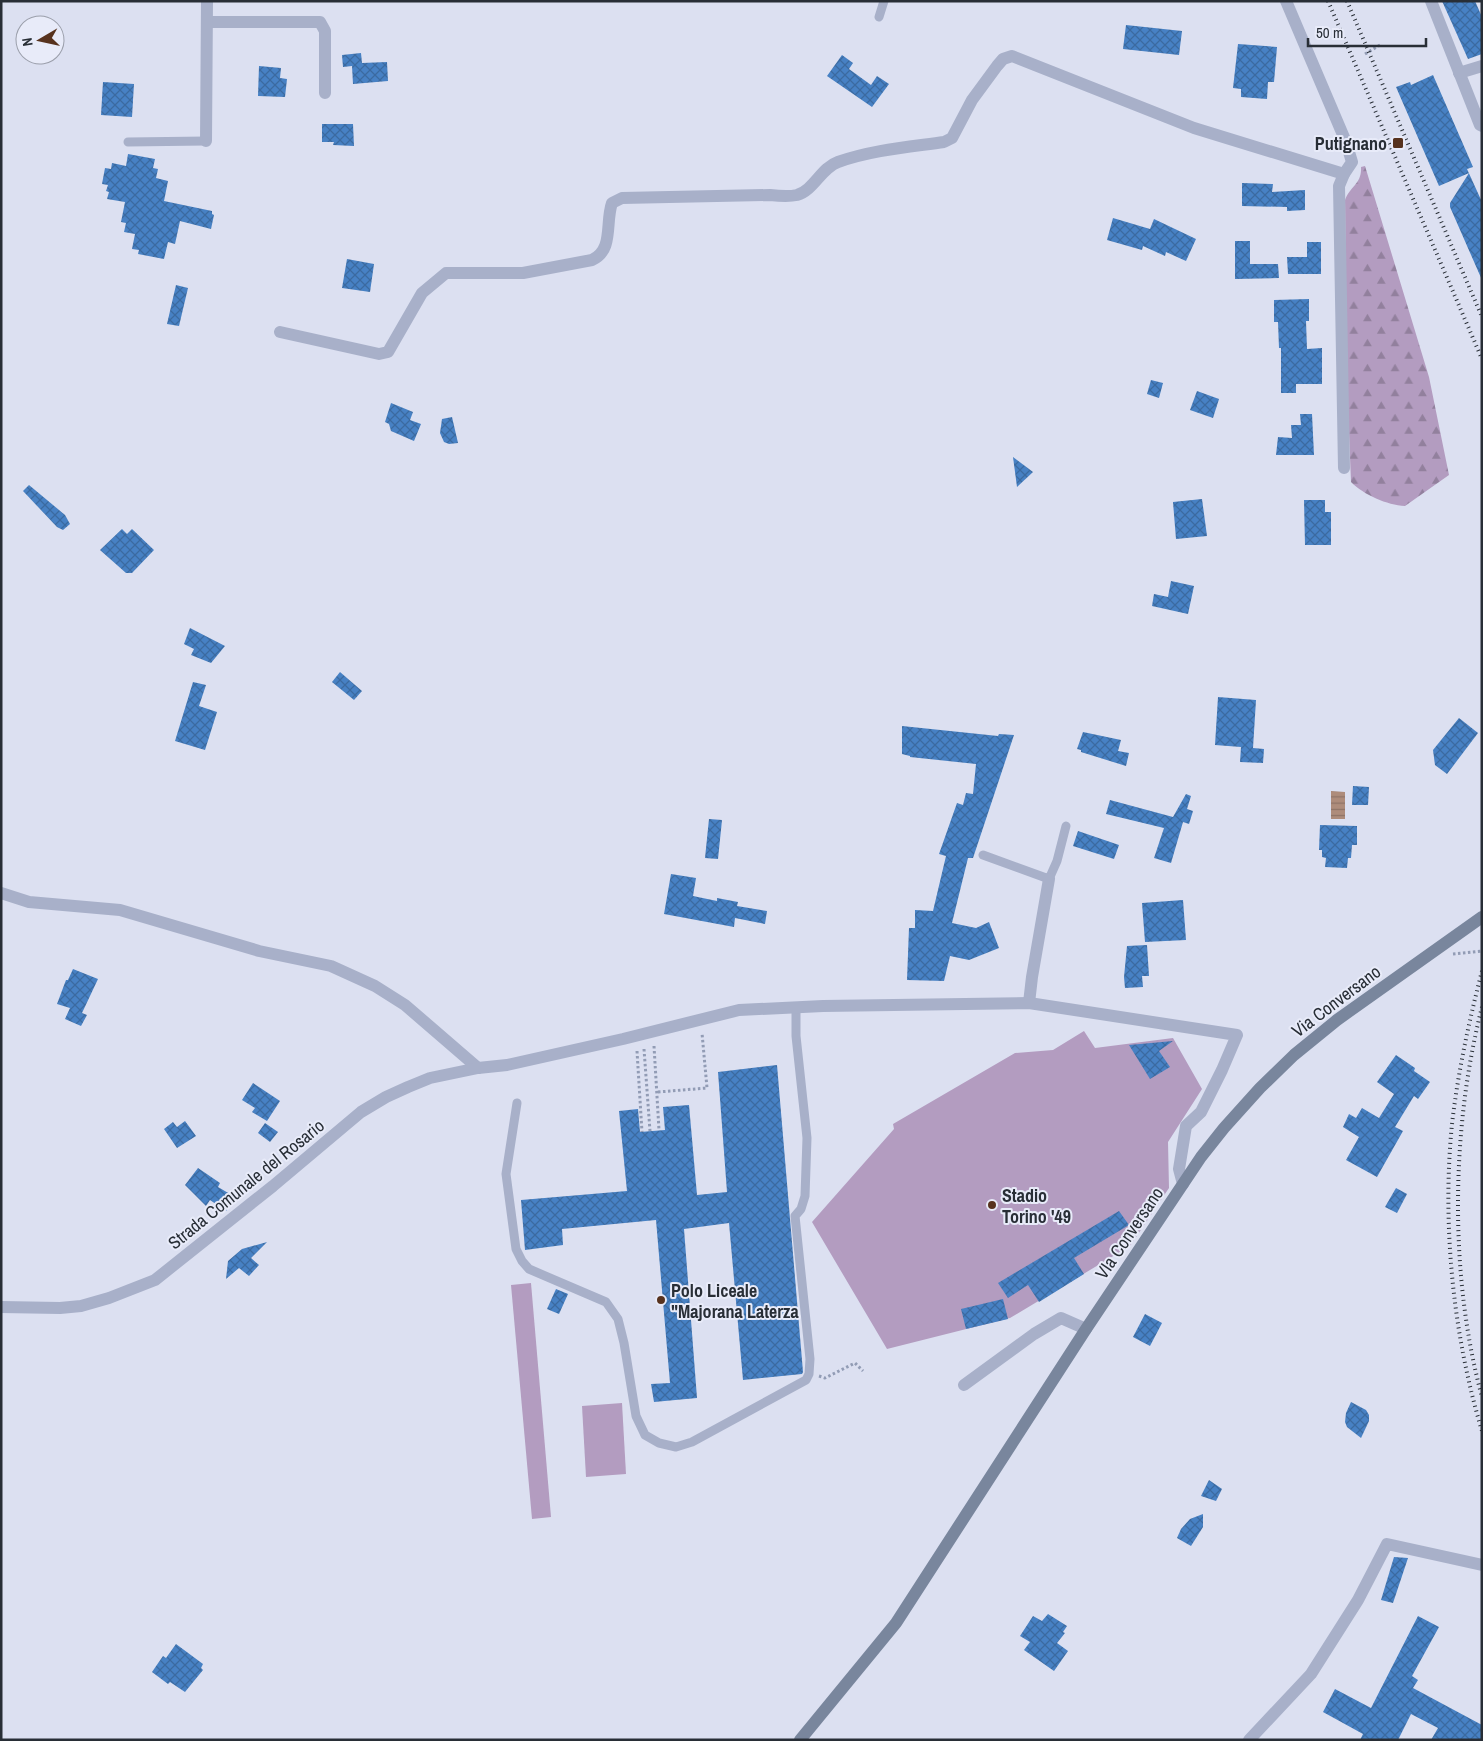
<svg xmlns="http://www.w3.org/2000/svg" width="1483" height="1741" font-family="'Archivo Narrow',sans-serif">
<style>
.forest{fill:url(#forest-firs)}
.garden{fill:#b39cc0}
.water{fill:url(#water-rules)}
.building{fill:url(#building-cross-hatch)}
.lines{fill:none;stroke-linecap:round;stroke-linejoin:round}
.path{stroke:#929cb5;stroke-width:3;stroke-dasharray:2.5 2.5;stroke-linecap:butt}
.lane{stroke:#a8b0c9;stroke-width:9}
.street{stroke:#a8b0c9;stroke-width:12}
.secondary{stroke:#79869d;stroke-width:12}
.rail{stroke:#282e36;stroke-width:4;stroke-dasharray:1 4;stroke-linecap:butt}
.poi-dot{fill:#57321e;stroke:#e8ebf9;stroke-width:2}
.labels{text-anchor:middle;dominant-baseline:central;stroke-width:4;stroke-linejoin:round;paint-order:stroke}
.poi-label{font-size:18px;font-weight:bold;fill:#282e36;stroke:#e8ebf9;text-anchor:start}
.street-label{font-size:18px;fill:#282e36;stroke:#e8ebf9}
</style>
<defs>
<pattern id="forest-firs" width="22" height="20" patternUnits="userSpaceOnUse" patternTransform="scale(1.25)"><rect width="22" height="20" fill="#b39cc0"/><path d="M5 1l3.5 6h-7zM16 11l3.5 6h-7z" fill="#92809d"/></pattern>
<pattern id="water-rules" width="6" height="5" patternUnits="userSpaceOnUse" patternTransform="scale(1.25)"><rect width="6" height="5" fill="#ae8c7b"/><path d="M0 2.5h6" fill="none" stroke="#8e7366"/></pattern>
<pattern id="building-cross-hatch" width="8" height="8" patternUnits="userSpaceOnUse" patternTransform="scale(1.25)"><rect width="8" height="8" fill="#4781c4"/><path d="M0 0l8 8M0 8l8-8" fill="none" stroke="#3b6aa0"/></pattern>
</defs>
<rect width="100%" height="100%" fill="#dce0f1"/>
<path class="forest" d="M1365,166L1429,377L1449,475L1405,506C1387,505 1364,495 1351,482L1347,383L1345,200C1350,186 1362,184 1361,167Z"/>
<g class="garden">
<polygon points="1084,1031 1095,1048 1173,1038 1202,1089 1168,1142 1169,1188 1130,1246 1010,1318 887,1349 812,1222 894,1129 893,1124 1015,1053 1053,1050"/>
<polygon points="531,1283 551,1517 532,1519 511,1285"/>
<polygon points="622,1403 626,1474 586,1477 582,1406"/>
</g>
<polygon class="water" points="1331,791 1345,792 1345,819 1331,819"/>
<g class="building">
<polygon points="1442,1 1475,1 1482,17 1482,54 1468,59"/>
<polygon points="1126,25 1182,31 1179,55 1123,49"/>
<polygon points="1238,44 1277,47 1274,82 1268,82 1267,99 1241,97 1241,89 1233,88"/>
<polygon points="361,53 362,63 387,62 388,81 353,84 352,66 343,67 342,55"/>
<polygon points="842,55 853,63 849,69 871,85 877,76 889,84 872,107 827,76"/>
<polygon points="259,66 281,68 280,78 287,79 285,97 258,96"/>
<polygon points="1433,75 1473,167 1467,169 1482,202 1482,280 1450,207 1450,203 1469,173 1439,186 1396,87 1410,82 1411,85"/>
<polygon points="103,82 134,84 132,117 101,115"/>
<polygon points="322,124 353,124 354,146 333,145 334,142 322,142"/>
<polygon points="128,154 155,159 153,168 158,169 156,178 168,181 164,201 212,211 212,214 214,215 211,229 180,221 175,244 168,242 164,259 138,254 139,250 132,249 135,234 124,232 126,223 121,222 125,202 107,199 109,192 106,191 108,185 102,184 105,168 111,169 112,163 126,166"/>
<polygon points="1242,183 1273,184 1272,192 1305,190 1305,210 1287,211 1287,207 1242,206"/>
<polygon points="1113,218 1150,229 1154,219 1196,239 1186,261 1166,252 1165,256 1143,246 1142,250 1107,240"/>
<polygon points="1235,241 1250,241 1250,264 1278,264 1279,278 1235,279"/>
<polygon points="1307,242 1321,242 1321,274 1288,274 1287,257 1307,257"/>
<polygon points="347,259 374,264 370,292 342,288"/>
<polygon points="176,285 188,288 179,326 167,324"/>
<polygon points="1309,299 1309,321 1306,321 1307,349 1322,348 1322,384 1296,384 1296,393 1281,393 1281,348 1279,348 1278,322 1274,322 1274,300"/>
<polygon points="1151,380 1163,383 1159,398 1147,394"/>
<polygon points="1197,391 1219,399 1213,418 1190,410"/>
<polygon points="391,403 413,412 410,420 421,424 414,441 391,431 389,424 385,422"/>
<polygon points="1300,414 1312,414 1314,455 1276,455 1278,437 1292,438 1291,425 1301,425"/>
<polygon points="452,417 458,443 449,444 444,442 440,433 442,419"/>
<polygon points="1013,457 1033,472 1017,487"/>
<polygon points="29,485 65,515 70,524 63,530 57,527 23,491"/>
<polygon points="1202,499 1207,536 1176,539 1173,502"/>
<polygon points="1304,500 1325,500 1325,512 1331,512 1331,545 1305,545"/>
<polygon points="122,529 127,534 132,529 154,550 132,573 126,573 100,550"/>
<polygon points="1171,581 1194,586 1188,614 1152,606 1154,594 1168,597"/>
<polygon points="190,628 225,646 211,663 191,655 194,649 184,644"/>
<polygon points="340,672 362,691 354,700 332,682"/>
<polygon points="193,682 206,685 199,706 217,712 205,750 175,741"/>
<polygon points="1218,697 1256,700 1253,748 1264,749 1263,763 1240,762 1241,747 1215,745"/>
<polygon points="1459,718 1478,733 1447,774 1435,765 1433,750"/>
<polygon points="902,726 998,736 999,734 1014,735 973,858 968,858 952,923 976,928 989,922 999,948 969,960 950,956 944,981 907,980 909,928 915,928 915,910 933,911 946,856 939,854 957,803 963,805 966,793 973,794 976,764 910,757 910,756 902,754"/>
<polygon points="1083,732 1121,740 1118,751 1129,753 1126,766 1081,752 1081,750 1077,749"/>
<polygon points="1353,786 1369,787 1368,805 1352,805"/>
<polygon points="1186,794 1191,796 1187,809 1193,811 1189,824 1183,822 1171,863 1154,858 1164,828 1106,814 1110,800 1173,817"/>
<polygon points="709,819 722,820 718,859 705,858"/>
<polygon points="1320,825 1357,826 1357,845 1352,845 1351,858 1348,858 1347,868 1325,867 1326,858 1322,857 1322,850 1319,850"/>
<polygon points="1078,831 1119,845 1114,859 1073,846"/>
<polygon points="671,874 696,878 693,896 717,901 717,898 738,902 737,906 767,911 765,924 735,918 734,927 664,914"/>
<polygon points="1183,900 1186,940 1145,942 1142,903"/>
<polygon points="1147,945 1149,976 1142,976 1143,987 1125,988 1124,977 1127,946"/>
<polygon points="73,969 98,979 82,1013 87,1015 81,1026 65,1019 70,1008 57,1004 66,980 68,980"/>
<polygon points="1173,1041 1159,1051 1170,1067 1150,1079 1129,1045"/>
<polygon points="1396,1055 1415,1068 1414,1071 1430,1082 1418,1099 1414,1096 1395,1127 1403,1131 1377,1177 1346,1160 1359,1137 1343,1127 1349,1114 1356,1118 1362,1108 1379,1118 1394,1094 1377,1082"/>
<polygon points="777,1065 803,1372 802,1374 743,1380 729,1223 684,1229 697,1398 654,1402 651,1384 670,1383 656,1220 562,1229 563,1245 525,1250 521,1200 627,1191 619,1111 638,1109 640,1132 665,1130 663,1107 689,1105 697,1195 727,1192 718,1072"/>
<polygon points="253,1083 280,1101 267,1121 252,1112 255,1108 242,1100"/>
<polygon points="185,1121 196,1136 177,1148 164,1129 173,1122 177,1127"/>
<polygon points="265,1123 278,1132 270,1142 258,1133"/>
<polygon points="198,1168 220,1183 218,1187 235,1197 226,1211 210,1200 206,1206 185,1185"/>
<polygon points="1396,1188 1407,1194 1397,1213 1385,1207"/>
<polygon points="1119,1211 1129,1225 1074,1258 1084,1274 1039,1302 1028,1285 1008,1298 998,1283"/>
<polygon points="267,1242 251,1258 259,1265 249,1276 239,1268 226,1279 228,1261 242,1249"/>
<polygon points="556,1289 568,1294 559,1314 547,1309"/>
<polygon points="1003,1299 1008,1319 966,1329 961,1309"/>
<polygon points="1145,1314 1162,1323 1150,1346 1133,1337"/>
<polygon points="1351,1402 1366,1410 1369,1415 1369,1421 1361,1438 1347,1427 1345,1422 1346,1413"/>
<polygon points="1209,1480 1222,1489 1216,1501 1201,1496"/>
<polygon points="1203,1514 1203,1527 1191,1546 1177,1538 1181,1529 1190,1519"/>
<polygon points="1394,1557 1408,1558 1393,1603 1381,1600"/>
<polygon points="1048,1614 1067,1626 1063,1632 1065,1633 1057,1643 1068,1651 1054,1671 1024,1650 1030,1642 1020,1636 1033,1616 1042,1621"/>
<polygon points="1418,1616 1439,1627 1412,1676 1418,1680 1413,1688 1482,1725 1482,1740 1431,1740 1438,1728 1411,1714 1398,1740 1360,1740 1363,1734 1323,1712 1335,1689 1371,1708"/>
<polygon points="176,1644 203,1664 201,1668 203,1670 185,1692 170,1682 168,1684 152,1672 163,1656 166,1658"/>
</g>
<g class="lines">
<g class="path">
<polyline points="1365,54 1380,45"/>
<polyline points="1453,954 1482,951"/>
<polyline points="654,1046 659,1130"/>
<polyline points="644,1049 650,1131"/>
<polyline points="637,1051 642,1132"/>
<polyline points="658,1092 707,1088 702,1033"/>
<polyline points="819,1376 825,1378 855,1363 863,1371"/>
</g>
<g class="lane">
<polyline points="879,17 884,1"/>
<polyline points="128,142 206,141"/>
<polyline points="983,855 1049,879 1057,861 1066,826"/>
<polyline points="517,1103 506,1174 516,1249 522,1261 529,1269 606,1302 618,1319 624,1343 636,1416 645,1435 659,1443 676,1447 692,1442 806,1380 809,1374 810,1359 795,1216 801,1209 805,1196 807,1138 796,1036 796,1007"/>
</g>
<g class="street">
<polyline points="1286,1 1346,142 1352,162 1344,174 1339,186 1344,468"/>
<polyline points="1431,1 1480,125 1482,126"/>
<polyline points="207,22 320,22 325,31 325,93"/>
<polyline points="1459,73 1482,66"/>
<polyline points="206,141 207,1"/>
<path d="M280,332L379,354L388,352L422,293L446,273H523L592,260C614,250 605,223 612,203L622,198L770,195C779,196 788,197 797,195C814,190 821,168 838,162C872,150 909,147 944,142L952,138L972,100L997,66L1003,59L1012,56L1194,128L1344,174"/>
<polyline points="1,893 29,902 120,910 259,951 331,966 375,986 405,1005 478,1068"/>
<polyline points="1029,1003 1032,977 1049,879"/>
<polyline points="1,1307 60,1308 81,1306 109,1298 155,1280 273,1186 361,1112 386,1097 408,1087 430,1078 478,1068 507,1065 623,1039 739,1010 823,1006 1029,1003 1237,1035 1222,1070 1201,1112 1186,1126 1179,1169 1183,1184"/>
<polyline points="964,1385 1034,1334 1061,1318 1086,1329"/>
<polyline points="1249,1740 1311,1674 1358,1600 1387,1544 1482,1565"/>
</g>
<polyline class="secondary" points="800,1740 896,1623 1086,1329 1201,1157 1224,1128 1260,1088 1294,1055 1337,1020 1482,917"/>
<g class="rail">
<polyline points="1328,1 1482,359"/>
<polyline points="1347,1 1482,317"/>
<path d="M1482,971C1469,1021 1458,1072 1452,1124C1442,1224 1453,1335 1482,1431"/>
<path d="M1482,1007C1451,1128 1449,1276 1482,1397"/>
</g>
</g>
<g class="poi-dot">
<rect x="1392" y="137" width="12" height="12" rx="2.5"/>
<circle cx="992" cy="1205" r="5"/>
<circle cx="661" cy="1300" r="5"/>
</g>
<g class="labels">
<g class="poi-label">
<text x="1387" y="143" text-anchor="end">Putignano</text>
<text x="1002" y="1195">Stadio<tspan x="1002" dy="21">Torino '49</tspan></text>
<text x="671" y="1290">Polo Liceale<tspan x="671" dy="21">"Majorana Laterza</tspan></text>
</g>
<g class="street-label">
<text transform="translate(1336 1001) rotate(-37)">Via Conversano</text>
<text transform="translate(246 1184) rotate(-39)">Strada Comunale del Rosario</text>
<text transform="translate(1129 1233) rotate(-56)">VIa Conversano</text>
</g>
</g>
<rect width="1483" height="1741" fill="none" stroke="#282e36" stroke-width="5"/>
<g transform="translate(40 40) rotate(261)"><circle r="24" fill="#e8ebf9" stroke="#9b9fab"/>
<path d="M0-4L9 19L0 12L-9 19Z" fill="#57321e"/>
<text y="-8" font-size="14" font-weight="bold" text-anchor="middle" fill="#282e36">N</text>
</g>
<path d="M1308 38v8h118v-8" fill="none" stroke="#282e36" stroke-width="2.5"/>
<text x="1316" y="38" font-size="15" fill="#282e36" stroke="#e8ebf9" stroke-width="4" paint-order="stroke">50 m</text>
</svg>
